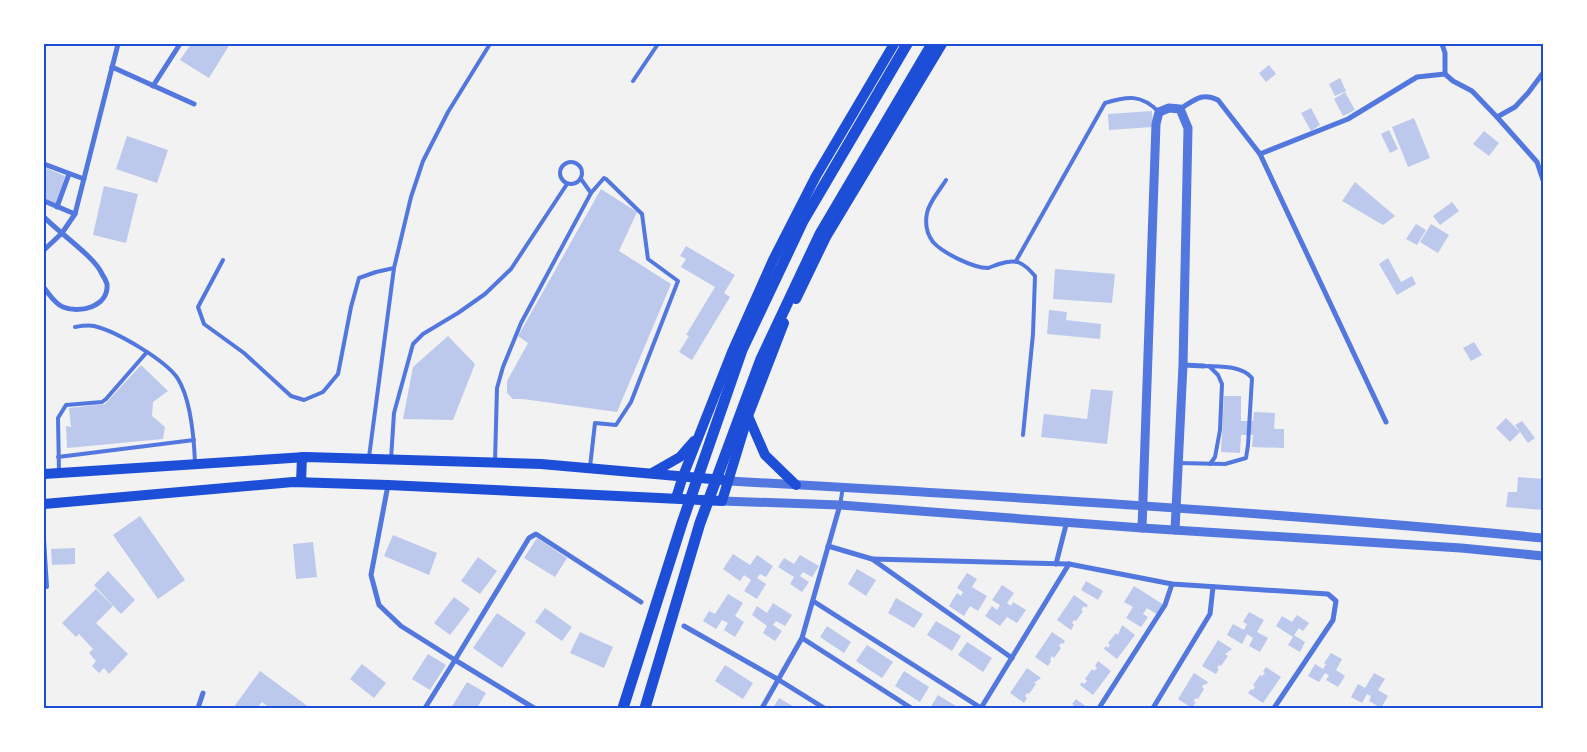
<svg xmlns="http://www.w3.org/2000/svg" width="1587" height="752" font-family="'Sofia Sans Condensed',sans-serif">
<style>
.building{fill:#bdc9ec}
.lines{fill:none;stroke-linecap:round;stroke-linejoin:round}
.service{stroke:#5277de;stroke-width:4}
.minor{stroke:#5277de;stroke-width:5}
.tertiary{stroke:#5277de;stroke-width:9}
.secondary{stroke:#1d4ed8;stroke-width:10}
.primary{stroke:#1d4ed8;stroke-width:11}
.neatline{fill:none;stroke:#1d4ed8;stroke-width:2}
</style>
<rect width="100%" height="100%" fill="#f2f2f2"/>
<g class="building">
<polygon points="191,44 230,44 209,78 180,60"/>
<polygon points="1269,65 1276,74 1266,82 1259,73"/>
<polygon points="1340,78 1346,91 1335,96 1329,84"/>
<polygon points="1345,92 1355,110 1343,116 1334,99"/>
<polygon points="1311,108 1320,125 1311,131 1301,113"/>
<polygon points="1152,111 1153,127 1109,130 1108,114"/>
<polygon points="1414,118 1430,158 1408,167 1392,127"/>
<polygon points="1389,130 1398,149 1390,153 1381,134"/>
<polygon points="1484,131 1499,143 1489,156 1473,144"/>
<polygon points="127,136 168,150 157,183 116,169"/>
<polygon points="44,167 65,176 56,205 44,199"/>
<polygon points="1355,182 1395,216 1383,225 1342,201"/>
<polygon points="104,186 138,194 126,243 93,235"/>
<polygon points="601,189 637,212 619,251 671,284 617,412 523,399 513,399 507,393 507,381 528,343 518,336"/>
<polygon points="1452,202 1459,211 1440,225 1433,216"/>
<polygon points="1416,224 1426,230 1417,245 1406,239"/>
<polygon points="1431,224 1449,235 1438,253 1420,242"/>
<polygon points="686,246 735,275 724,293 730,297 692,360 679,352 689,336 686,335 715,287 681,267 686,259 680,256"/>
<polygon points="1388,258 1401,282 1412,276 1416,284 1397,295 1379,264"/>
<polygon points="1055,269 1115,274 1112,303 1053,299"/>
<polygon points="1049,310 1067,312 1066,320 1101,324 1100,339 1047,334"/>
<polygon points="448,336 475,364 453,420 403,419 413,367"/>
<polygon points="1474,342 1482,355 1471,361 1463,348"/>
<polygon points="141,365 168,391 153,402 152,416 165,427 163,439 67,448 66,426 71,427 69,408 105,404"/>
<polygon points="1091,389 1113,391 1107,444 1041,437 1044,414 1087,419"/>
<polygon points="1224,396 1241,396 1241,421 1253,421 1254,412 1275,413 1274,429 1284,429 1284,448 1252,447 1253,435 1241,435 1240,453 1221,452"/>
<polygon points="1506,418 1520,432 1510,442 1496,428"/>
<polygon points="1522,421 1535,438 1528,443 1515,425"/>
<polygon points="1518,477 1543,479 1543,510 1506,507 1508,492 1517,492"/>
<polygon points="140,516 185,580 158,599 113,535"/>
<polygon points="393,535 437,553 429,575 384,556"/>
<polygon points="537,538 567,558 555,577 524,558"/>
<polygon points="313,542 317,577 296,579 293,544"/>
<polygon points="75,548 75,564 52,565 51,549"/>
<polygon points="733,554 750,565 757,555 773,566 766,577 760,574 757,578 766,584 757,599 744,591 751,580 744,575 740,581 723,569"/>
<polygon points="800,555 819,566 812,577 803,572 800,576 809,582 802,592 790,584 794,577 778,567 784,558 794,564"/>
<polygon points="478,557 497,571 480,594 461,581"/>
<polygon points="857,569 876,580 866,596 848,584"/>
<polygon points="108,571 135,600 121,614 94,585"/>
<polygon points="967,573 977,579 972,587 987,596 978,611 970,606 964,616 949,606 957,593 961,596 963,592 957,588"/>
<polygon points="1086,581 1103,591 1098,600 1081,590"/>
<polygon points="1002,585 1014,593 1007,603 1011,606 1013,602 1026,610 1017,623 1007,617 1000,626 985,616 992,606 997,610 1000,605 992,600"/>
<polygon points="1134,586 1164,605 1158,615 1147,608 1143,614 1148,617 1141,627 1126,618 1133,607 1124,602"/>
<polygon points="96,589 113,606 96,623 128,654 109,674 104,668 99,673 92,666 96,661 89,653 93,649 79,634 76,637 62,623"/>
<polygon points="728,594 743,603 735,616 744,622 735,637 724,630 728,623 722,620 716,629 703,621 709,611 715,614"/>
<polygon points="1074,595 1088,605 1086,608 1084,606 1081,610 1083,611 1076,621 1074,620 1072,623 1074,625 1071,630 1057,620"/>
<polygon points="454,597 470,609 450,635 434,623"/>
<polygon points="896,598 923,614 914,628 888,613"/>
<polygon points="773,603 792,615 785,626 776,621 773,625 782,631 775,641 763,633 767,626 752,615 757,606 767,613"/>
<polygon points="545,608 572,627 562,641 535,622"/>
<polygon points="1249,612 1264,620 1257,632 1268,638 1260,652 1249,646 1253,638 1247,634 1242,644 1227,635 1233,624 1244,630 1247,624 1243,622"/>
<polygon points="497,613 526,633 502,668 473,648"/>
<polygon points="1297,615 1309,623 1303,631 1299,628 1294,635 1305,642 1300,652 1288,645 1293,637 1276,626 1282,616 1292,622"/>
<polygon points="936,621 961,636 952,651 927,635"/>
<polygon points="1122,625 1135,635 1117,659 1104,649 1106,646 1108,648 1110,645 1108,643 1116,633 1118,635"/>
<polygon points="827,626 851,642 844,653 820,637"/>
<polygon points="580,632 613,647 604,668 570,653"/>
<polygon points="1052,632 1065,641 1063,644 1061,643 1059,646 1061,648 1054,658 1052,656 1050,660 1051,661 1048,666 1035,657"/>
<polygon points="1218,640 1232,649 1225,654 1228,656 1221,666 1219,665 1217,668 1219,669 1216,674 1202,666"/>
<polygon points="967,642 992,658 983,672 958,655"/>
<polygon points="867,645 893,662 882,678 856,661"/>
<polygon points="1331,653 1342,659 1336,670 1345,676 1338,687 1326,680 1329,675 1325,673 1319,682 1308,676 1315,664 1323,669 1326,664 1324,663"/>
<polygon points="428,654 446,665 430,690 412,679"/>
<polygon points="1098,661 1111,671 1093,695 1080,685 1082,682 1084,684 1087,681 1085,679 1092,669 1094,671 1097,668 1095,666"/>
<polygon points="362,664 386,683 374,698 350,679"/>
<polygon points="725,665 753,683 743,699 715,681"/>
<polygon points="1266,667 1281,677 1263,703 1248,693 1251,689 1253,690 1255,687 1253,685 1260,675 1262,676 1265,673 1263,672"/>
<polygon points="1027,668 1041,678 1034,683 1036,684 1029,694 1027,693 1025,696 1027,698 1024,703 1010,693"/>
<polygon points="260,671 310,708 270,708 262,702 257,708 233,708"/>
<polygon points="904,671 929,687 920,702 895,686"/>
<polygon points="1194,673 1208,682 1206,685 1204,684 1202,687 1204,689 1198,699 1196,698 1193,701 1196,702 1192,708 1178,699"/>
<polygon points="1374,673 1385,679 1378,690 1388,696 1381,708 1369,701 1371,696 1367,694 1362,703 1351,697 1358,684 1365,688"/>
<polygon points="467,682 486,693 477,708 451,708"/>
<polygon points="938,695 959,708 930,708"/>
<polygon points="779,698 796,708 773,708"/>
<polygon points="1076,699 1088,708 1071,708 1074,705 1072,704"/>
</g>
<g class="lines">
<g class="service">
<polyline points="633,81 658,44"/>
<circle cx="571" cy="173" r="11"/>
<path d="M946,180C940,190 929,202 927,213C925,223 927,234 933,242C943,253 973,268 988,268C991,267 996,265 999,264C1016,258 1023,262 1035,276L1033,334L1023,435"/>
<polyline points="223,260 198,307 204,324 244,353 291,396 304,400 323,392 338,374 351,307 359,278 376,272 394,268"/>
<path d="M1016,261L1105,103C1128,96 1141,94 1159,112"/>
<path d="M75,327C81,326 89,325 94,326C116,331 167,361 178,379C191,400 194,439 195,462"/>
<polyline points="1209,366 1218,375 1222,384 1220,430 1215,457 1210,464"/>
<polyline points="58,457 194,440"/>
<polyline points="369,457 394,268 411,197 423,161 448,112 490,44"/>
<polyline points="391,459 394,413 413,344 423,334 458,313 485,294 511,269 567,184"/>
<polyline points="495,462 497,388 503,367 521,323 591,193 581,179"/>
<path d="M1178,463L1225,464L1246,458L1248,445L1252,378C1241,365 1220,367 1204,366"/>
<polyline points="590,467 595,423 616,425 631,402 678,281 648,259 642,214 606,179 604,178 591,193"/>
<polyline points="59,472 58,418 66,405 102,402 106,399 147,352"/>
<polyline points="840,505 843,487"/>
<polyline points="44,540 47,587"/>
</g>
<g class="minor">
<polyline points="1442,44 1445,53 1445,74"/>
<polyline points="112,67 194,104"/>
<polyline points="153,86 180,44"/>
<path d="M1180,109C1195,100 1201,92 1218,100L1260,154L1386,422"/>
<polyline points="1497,117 1515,107 1528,93 1543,73"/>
<polyline points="1260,154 1348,119 1417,77 1445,74 1453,81 1472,91 1497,117 1537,162 1543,180"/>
<polyline points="44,164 84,179"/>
<polyline points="44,201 75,214"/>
<polyline points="57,207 69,174"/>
<path d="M44,217C58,232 95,257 102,274C104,277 106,281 107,284C109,307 79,314 63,307C55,304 50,295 44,288"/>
<polyline points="44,250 62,233 75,214 118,44"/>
<polyline points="1183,365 1204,366"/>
<polyline points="388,485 371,575 379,605 401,626 455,660 425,708"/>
<polyline points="840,505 802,638 911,708"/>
<polyline points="828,546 872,559 1012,658"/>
<polyline points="872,559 1069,564 1172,584 1328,594 1336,601 1333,620 1274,708"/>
<polyline points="1056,564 1067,521"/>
<polyline points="813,601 981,708"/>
<polyline points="684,626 779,680 824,708"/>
<polyline points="198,708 203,693"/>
<polyline points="534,708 455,660 529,538 536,534 641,602"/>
<polyline points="762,708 802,638"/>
<polyline points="981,708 1069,564"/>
<polyline points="1099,708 1165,605 1172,584"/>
<polyline points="1153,708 1210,614 1213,587"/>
</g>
<g class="tertiary">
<path d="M729,481C1000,496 1272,512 1543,538"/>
<polyline points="722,501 840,505 1142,528 1461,548 1543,556"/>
<polyline points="1142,528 1156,124 1159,112 1169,108 1180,109 1188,128 1183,365 1175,530"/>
</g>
<g class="secondary">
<polyline points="796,299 826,237 942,44"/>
<polyline points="748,416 765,455 796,485"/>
<polyline points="652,473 680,457 694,441"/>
<polyline points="44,474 306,457 541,464 723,480"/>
<polyline points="301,482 302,457"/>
<polyline points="676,498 683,476 732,352 773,260 816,176 894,44"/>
<polyline points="44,504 293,482 388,485 722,501 748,416 784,323"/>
</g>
<g class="primary">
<polyline points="623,708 682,523 742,350 803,221 907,44"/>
<polyline points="645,708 700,523 761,359 820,234 932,44"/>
</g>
</g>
<rect width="1587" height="752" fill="none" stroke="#ffffff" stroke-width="90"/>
<rect x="45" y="45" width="1497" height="662" class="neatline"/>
</svg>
